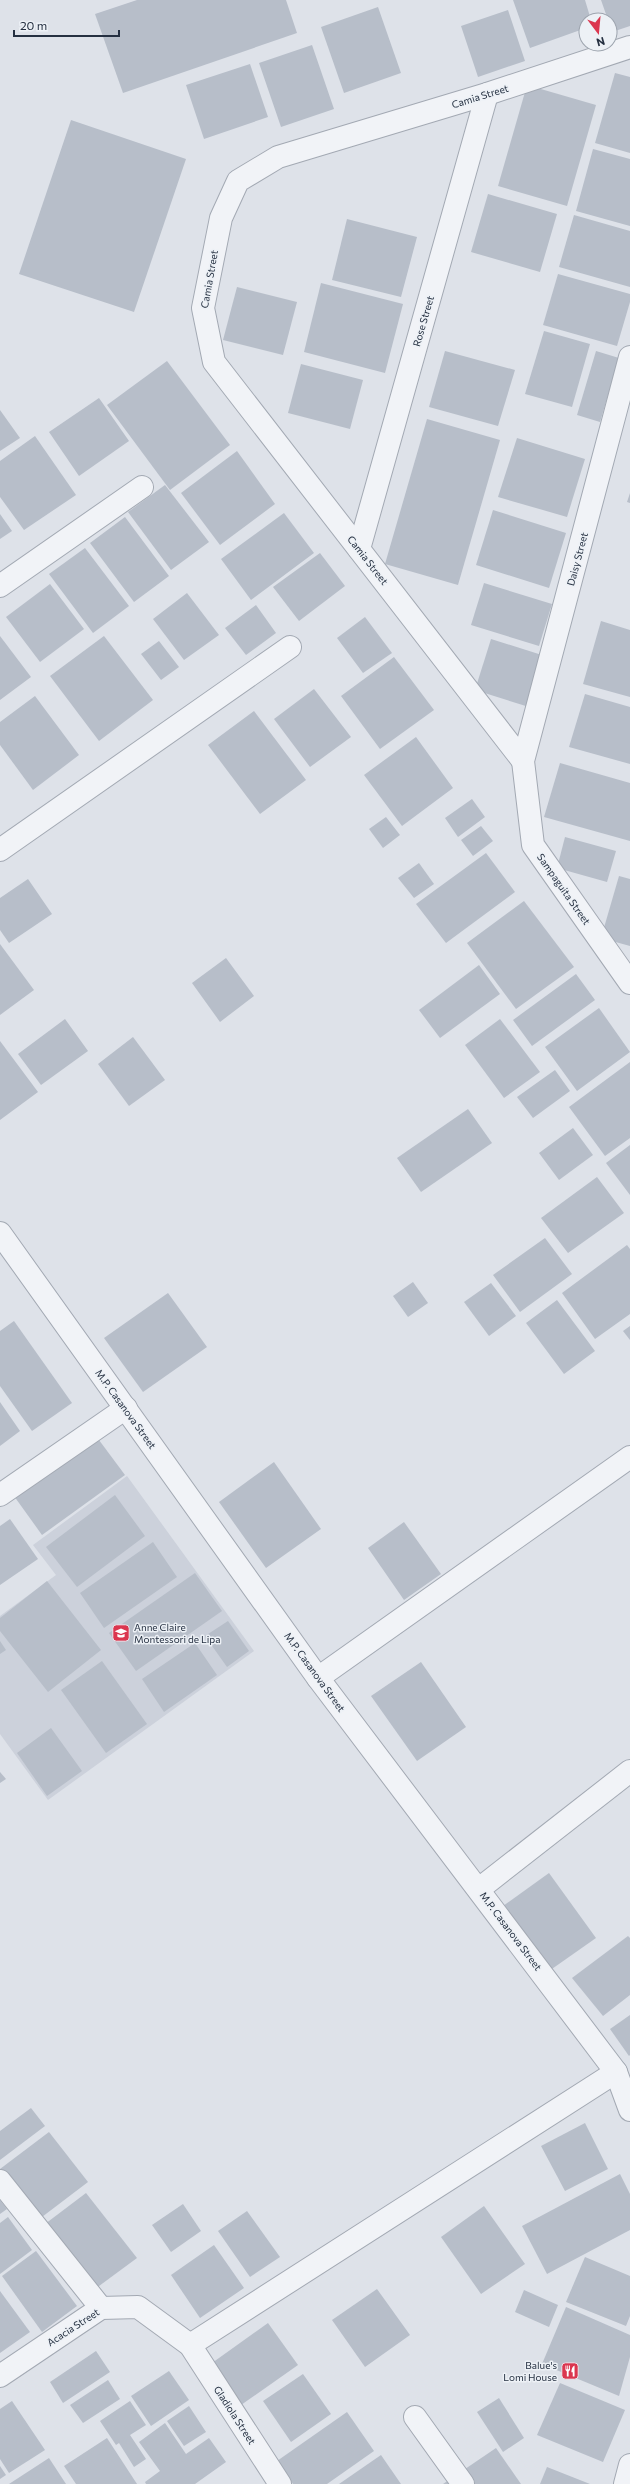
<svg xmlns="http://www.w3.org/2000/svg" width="630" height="2484" font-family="Commissioner,sans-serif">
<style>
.built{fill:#ccd1db}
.building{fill:#b7bec9}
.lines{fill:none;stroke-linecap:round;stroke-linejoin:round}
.minor-casing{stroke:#a3a9b3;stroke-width:24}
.minor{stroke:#f1f3f7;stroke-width:22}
.labels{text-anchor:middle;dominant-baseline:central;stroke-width:3;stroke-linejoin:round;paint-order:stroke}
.street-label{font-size:10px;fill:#253041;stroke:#edf1f6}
.poi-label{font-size:10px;fill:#253041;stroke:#edf1f6;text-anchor:start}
</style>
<rect width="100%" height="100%" fill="#dee2e9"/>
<polygon class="built" points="127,1476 254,1651 48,1800 0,1734 0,1616 56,1575 33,1545"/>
<g class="building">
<polygon points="137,0 286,0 297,33 123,93 95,14"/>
<polygon points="513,0 585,0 591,20 586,20 586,28 530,48"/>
<polygon points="601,0 630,0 630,26 612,32 610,20 608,20"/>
<polygon points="378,7 401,73 344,93 321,27"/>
<polygon points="508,10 525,61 478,77 461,26"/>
<polygon points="312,45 334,109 281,127 259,63"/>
<polygon points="250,64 268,117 204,139 186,85"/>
<polygon points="615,73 630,77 630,153 595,143"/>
<polygon points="527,85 596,105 567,206 498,186"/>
<polygon points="71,120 186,159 134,312 19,274"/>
<polygon points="593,149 630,159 630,226 576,211"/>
<polygon points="488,194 557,214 540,272 471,252"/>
<polygon points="574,215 630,231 630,287 559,267"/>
<polygon points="347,219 417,237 401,297 332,280"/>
<polygon points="558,274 630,294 630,302 617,346 543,325"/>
<polygon points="321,283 403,304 385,373 304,352"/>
<polygon points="237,287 297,302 283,355 223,340"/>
<polygon points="544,331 590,344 572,407 525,394"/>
<polygon points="445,351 515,370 498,426 429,407"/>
<polygon points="596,351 619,358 600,422 577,415"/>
<polygon points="167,361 230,445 170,490 107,405"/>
<polygon points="301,364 363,380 350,429 288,413"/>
<polygon points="99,398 129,441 79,476 49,432"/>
<polygon points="0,410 20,438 0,451"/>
<polygon points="427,419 500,440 458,585 385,564"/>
<polygon points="35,436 76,495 24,530 0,497 0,461"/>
<polygon points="517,438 585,459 567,517 498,497"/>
<polygon points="237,451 275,504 220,545 181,493"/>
<polygon points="165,485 209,542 171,570 128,512"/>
<polygon points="630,493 630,503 627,502"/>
<polygon points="493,510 566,533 549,588 476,565"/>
<polygon points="284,513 314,553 251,600 221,559"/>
<polygon points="0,514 12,531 0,539"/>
<polygon points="125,517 169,576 134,602 90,543"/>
<polygon points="85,548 129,606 93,633 49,574"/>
<polygon points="320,553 345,586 299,621 273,587"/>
<polygon points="484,583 552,604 539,646 471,625"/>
<polygon points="50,584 84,629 40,662 6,617"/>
<polygon points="187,593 219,635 184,660 153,619"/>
<polygon points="256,605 276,633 246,655 225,628"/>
<polygon points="365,617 392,653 363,673 337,638"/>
<polygon points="601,621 630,630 630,697 583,684"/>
<polygon points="0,636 31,677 0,700"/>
<polygon points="104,636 153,700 99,741 50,676"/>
<polygon points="491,639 545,656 529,707 475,690"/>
<polygon points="159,641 179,667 161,680 141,654"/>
<polygon points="394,657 434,710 380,749 341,696"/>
<polygon points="314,689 351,737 310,767 274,719"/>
<polygon points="585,694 630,707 630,764 569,747"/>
<polygon points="35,696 79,755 33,790 0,745 0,722"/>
<polygon points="254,711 306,780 260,814 208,745"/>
<polygon points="416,737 453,788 402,826 364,775"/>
<polygon points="560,763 630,783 630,841 544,817"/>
<polygon points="472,799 485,817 458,837 445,818"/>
<polygon points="386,817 400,835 383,848 369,829"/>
<polygon points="481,826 493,841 473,856 461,840"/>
<polygon points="565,837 616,851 607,882 557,868"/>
<polygon points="486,853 515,892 446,943 416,904"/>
<polygon points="419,863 434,884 414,898 398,878"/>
<polygon points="619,876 630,879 630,946 601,938"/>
<polygon points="28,879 52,914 9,943 0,930 0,898"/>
<polygon points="524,901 574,967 516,1009 467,943"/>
<polygon points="0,944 34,990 0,1015"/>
<polygon points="226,958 254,996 220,1022 192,983"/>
<polygon points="479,965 500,994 440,1038 419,1010"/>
<polygon points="576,974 595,1000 532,1046 513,1020"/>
<polygon points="599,1008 630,1052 577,1091 545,1047"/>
<polygon points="65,1019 88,1051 41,1085 18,1054"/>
<polygon points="500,1019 540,1072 504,1098 465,1045"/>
<polygon points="133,1037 165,1080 129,1106 98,1064"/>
<polygon points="0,1041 38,1092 0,1120"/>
<polygon points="630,1062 630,1138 605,1156 569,1107"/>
<polygon points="555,1070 570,1091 533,1118 517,1097"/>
<polygon points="468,1109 492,1143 421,1192 397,1158"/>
<polygon points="573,1128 593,1155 559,1180 539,1153"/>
<polygon points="630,1145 630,1195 606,1163"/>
<polygon points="597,1177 624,1213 568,1253 541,1218"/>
<polygon points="545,1238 572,1274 520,1312 493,1275"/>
<polygon points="627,1245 630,1249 630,1314 595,1339 562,1293"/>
<polygon points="413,1282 428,1303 408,1317 393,1296"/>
<polygon points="491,1283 516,1316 489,1336 464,1302"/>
<polygon points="168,1293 207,1347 143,1392 104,1338"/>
<polygon points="557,1300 595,1351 564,1374 526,1323"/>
<polygon points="14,1321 72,1403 32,1431 0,1386 0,1331"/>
<polygon points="630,1326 630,1340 623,1331"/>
<polygon points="0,1402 20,1431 0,1446"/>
<polygon points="96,1436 125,1475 42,1535 14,1496"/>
<polygon points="274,1462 321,1529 266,1568 219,1502"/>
<polygon points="115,1495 145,1536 77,1587 46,1547"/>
<polygon points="10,1519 38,1559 0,1585 0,1526"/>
<polygon points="404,1522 441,1574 404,1600 368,1548"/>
<polygon points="153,1542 177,1577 104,1628 80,1593"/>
<polygon points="195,1573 222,1611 136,1671 109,1633"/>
<polygon points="47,1581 101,1650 48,1692 0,1631 0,1618"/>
<polygon points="228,1621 249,1651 227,1667 205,1636"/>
<polygon points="0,1641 6,1650 0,1654"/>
<polygon points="195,1643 217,1675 164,1712 142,1679"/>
<polygon points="102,1661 147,1724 106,1753 61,1690"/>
<polygon points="421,1662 466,1727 417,1761 371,1696"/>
<polygon points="51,1728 82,1771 47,1796 17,1753"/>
<polygon points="0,1772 6,1779 0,1783"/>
<polygon points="549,1873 596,1938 549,1971 503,1906"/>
<polygon points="628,1936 630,1938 630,1995 603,2016 572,1978"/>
<polygon points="630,2015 630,2055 629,2056 610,2029"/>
<polygon points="31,2108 45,2126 0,2160 0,2131"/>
<polygon points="585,2123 608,2169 565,2191 541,2146"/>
<polygon points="49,2132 88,2182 38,2220 0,2169"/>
<polygon points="620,2174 630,2194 630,2230 547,2274 522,2226"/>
<polygon points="86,2193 137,2258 95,2289 45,2224"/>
<polygon points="0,2200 7,2209 0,2214"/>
<polygon points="183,2204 201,2231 171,2252 152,2225"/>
<polygon points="484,2206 525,2264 481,2294 441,2237"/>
<polygon points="247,2211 280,2257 250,2277 218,2231"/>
<polygon points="8,2217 32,2250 0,2274 0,2223"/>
<polygon points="214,2245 244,2288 200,2318 171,2275"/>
<polygon points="36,2251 77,2306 42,2332 2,2276"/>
<polygon points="585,2257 630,2276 630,2316 626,2326 566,2302"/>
<polygon points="377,2289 410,2335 365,2367 332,2320"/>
<polygon points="524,2290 558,2305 549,2327 515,2312"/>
<polygon points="0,2291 30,2332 0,2353"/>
<polygon points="566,2307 630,2335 630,2357 619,2396 542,2364"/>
<polygon points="268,2323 298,2365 241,2405 212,2363"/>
<polygon points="96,2351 110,2372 63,2403 50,2382"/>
<polygon points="169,2371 189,2400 151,2426 131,2396"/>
<polygon points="303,2374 331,2414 291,2442 263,2401"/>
<polygon points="108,2380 120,2399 83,2423 70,2405"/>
<polygon points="560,2383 625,2410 603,2462 537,2435"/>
<polygon points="499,2398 524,2438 503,2452 477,2412"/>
<polygon points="12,2401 45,2450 9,2473 0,2459 0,2409"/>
<polygon points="130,2401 146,2425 130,2435 146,2459 134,2467 119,2443 116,2445 100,2421"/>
<polygon points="189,2406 206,2432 184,2446 167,2421"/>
<polygon points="347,2412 374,2451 327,2484 293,2484 277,2461"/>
<polygon points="165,2423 186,2454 209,2438 226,2462 195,2484 146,2484 145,2482 160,2471 139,2442"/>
<polygon points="107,2438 137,2484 76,2484 64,2466"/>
<polygon points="496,2448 521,2484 443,2484"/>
<polygon points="381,2455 401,2484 339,2484"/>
<polygon points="49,2458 66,2484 9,2484"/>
<polygon points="0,2466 6,2475 0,2479"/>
<polygon points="547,2467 590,2484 540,2484"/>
</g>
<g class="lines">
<defs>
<g id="minor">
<polyline points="630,357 523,761 533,845 630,983"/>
<polyline points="359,549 487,94"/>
<polyline points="0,586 142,487"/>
<polyline points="523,761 214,362 203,308 221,218 238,181 278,157 487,94 630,47"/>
<polyline points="0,850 290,647"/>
<polyline points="0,1233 318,1678 616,2072 630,2110"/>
<polyline points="0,1495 126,1408"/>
<polyline points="318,1678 630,1457"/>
<polyline points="479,1889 630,1771"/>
<polyline points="0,2181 101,2308"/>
<polyline points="190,2345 616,2072"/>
<polyline points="0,2376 101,2308 138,2307 190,2345 280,2484"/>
<polyline points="415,2417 463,2484"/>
<polyline points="625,2484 630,2465"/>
</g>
</defs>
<use href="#minor" class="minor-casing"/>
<use href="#minor" class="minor"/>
</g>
<defs>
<symbol id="school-square" viewBox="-11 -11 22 22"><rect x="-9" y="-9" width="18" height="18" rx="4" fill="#db364f" stroke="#edf1f6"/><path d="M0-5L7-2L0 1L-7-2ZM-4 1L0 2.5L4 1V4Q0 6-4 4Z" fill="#fff"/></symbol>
<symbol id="restaurant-square" viewBox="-11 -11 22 22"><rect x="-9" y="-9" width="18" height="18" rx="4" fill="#db364f" stroke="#edf1f6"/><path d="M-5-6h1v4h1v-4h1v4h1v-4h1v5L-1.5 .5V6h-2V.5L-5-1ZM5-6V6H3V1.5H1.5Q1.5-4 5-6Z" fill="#fff"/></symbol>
</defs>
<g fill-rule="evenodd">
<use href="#school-square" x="111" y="1623" width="20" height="20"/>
<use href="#restaurant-square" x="560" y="2361" width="20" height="20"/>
</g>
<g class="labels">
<g class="street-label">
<text transform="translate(480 96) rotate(-17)">Camia Street</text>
<text transform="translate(209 279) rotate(-80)">Camia Street</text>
<text transform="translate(423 321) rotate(-74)">Rose Street</text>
<text transform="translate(577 559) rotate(-75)">Daisy Street</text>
<text transform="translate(368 560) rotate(52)">Camia Street</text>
<text transform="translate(564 889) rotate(55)">Sampaguita Street</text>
<text transform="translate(126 1409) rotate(54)">M.P. Casanova Street</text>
<text transform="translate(315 1672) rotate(54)">M.P. Casanova Street</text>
<text transform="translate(511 1931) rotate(53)">M.P. Casanova Street</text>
<text transform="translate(73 2327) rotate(-33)">Acacia Street</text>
<text transform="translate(235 2415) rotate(57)">Gladiola Street</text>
</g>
<g class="poi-label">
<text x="134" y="1627">Anne Claire<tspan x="134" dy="12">Montessori de Lipa</tspan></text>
<text x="557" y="2365" text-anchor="end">Balue's<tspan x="557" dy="12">Lomi House</tspan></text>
</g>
</g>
<g transform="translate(598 32) rotate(164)"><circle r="19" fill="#edf1f6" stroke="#9da4ae"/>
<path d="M0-3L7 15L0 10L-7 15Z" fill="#db364f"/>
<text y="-6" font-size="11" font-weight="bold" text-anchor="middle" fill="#253041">N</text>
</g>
<path d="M14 30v6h105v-6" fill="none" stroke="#253041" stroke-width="2"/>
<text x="20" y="30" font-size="12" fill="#253041" stroke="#edf1f6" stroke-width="3" paint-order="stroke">20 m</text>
</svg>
